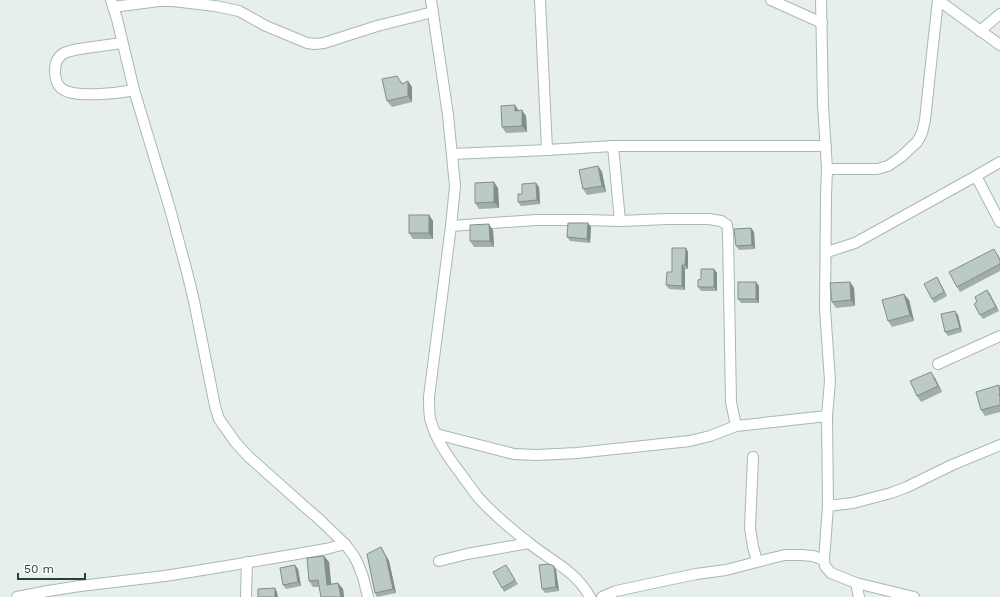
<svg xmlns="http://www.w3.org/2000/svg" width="1000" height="597" font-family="'Work Sans',sans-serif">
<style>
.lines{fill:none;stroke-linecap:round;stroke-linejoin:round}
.minor-casing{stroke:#a8b8b2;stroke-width:12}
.minor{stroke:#fff;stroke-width:10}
.wall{fill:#a1aea9}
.shaded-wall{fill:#838d89}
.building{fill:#bbcac4;stroke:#838d89}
</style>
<rect width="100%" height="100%" fill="#e6efeb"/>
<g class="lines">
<defs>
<g id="minor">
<polyline points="111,0 117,19 134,90 170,209 187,272 194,301 215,406 219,419 236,443 249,457 305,507 319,519 345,544 354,556 358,564 363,577 368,597"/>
<path d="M431,0L448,115L455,186L451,226L429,397C429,404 429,411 430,418C435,439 448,457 461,474C466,481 472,489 477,496C492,513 511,529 529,543C551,561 575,570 590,597"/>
<polyline points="540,0 547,150 613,146 826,146"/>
<polyline points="771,0 822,23"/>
<polyline points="821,0 823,105 827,169 826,196 825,309 830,381 827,416 828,506 824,560 825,566 831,573 856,583 914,597"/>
<polyline points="938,0 1000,45"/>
<polyline points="113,7 159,1 173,1 215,6 239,11 266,26 307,43 315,44 324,43 377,26 433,12"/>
<polyline points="980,31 1000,14"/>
<path d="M122,43C108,45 93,47 79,49C74,50 69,51 64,53C57,57 55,63 55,71C55,77 56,84 61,88C73,99 119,93 134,90"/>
<polyline points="613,146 620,221"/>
<polyline points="452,154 547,150"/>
<polyline points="827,169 877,169 888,166 901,157 917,142 922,133 925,120 933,45 938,0"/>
<polyline points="976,176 1000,222"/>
<polyline points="827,252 855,243 976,176 1000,162"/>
<polyline points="938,364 1000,336"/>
<polyline points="736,426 827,416"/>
<polyline points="436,434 514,454 536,455 577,453 690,441 710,436 736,426 731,402 728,233 727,225 721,221 709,219 668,219 620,221 586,220 536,220 451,226"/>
<polyline points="753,457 750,528 753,547 757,561"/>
<polyline points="828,506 853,503 891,493 907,487 952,465 1000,445"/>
<polyline points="439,561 467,554 529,543"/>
<polyline points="856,583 859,597"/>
<polyline points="17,597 48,591 80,586 165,576 221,567 326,549 345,544"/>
<polyline points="246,597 247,562"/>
<polyline points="602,597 616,591 696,574 726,570 772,558 785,555 801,555 813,556 824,560"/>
</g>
</defs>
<!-- minor casing -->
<use href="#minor" class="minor-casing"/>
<!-- minor -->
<use href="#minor" class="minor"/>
</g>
<!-- wall -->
<g class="wall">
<polygon points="408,81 412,87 412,102 392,107 387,101"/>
<polygon points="519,110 526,116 527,132 506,133 502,127"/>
<polygon points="598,166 602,172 606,192 587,195 583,189"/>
<polygon points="536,183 539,187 540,204 521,206 518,202 522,194"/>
<polygon points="498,188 499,208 479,209 475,203"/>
<polygon points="429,215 433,221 433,239 413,239 409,233"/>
<polygon points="588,223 591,227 590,243 570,241 567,237"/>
<polygon points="751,228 754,232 755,249 739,250 736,246"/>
<polygon points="493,230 494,247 474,247 470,241"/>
<polygon points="686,248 688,252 688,269 685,269 685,290 669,289 666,285 672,272"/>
<polygon points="998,254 1000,259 1000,271 960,292 957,287"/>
<polygon points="714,269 717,273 717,291 701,291 698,287 701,279"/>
<polygon points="939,281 947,296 934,303 932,299"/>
<polygon points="850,282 854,288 855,306 836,308 832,302"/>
<polygon points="759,286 759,303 741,303 738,299"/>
<polygon points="987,290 999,311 983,319 980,315 977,302"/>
<polygon points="909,300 914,321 892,327 888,321"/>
<polygon points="958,315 962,332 948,336 945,332"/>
<polygon points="935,378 942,392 921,402 917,396"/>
<polygon points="1000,386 1000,412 985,416 981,410"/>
<polygon points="381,547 389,561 396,593 377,597 375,593"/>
<polygon points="324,556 329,562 331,585 338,583 343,589 344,597 321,597 319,587 313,587 309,581"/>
<polygon points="506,565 518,584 504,592 502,588"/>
<polygon points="554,566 556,570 559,591 545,593 542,589"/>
<polygon points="298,569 301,586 286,589 283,585"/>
</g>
<!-- shaded-wall -->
<g class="shaded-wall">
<polygon points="408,81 412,87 412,102 408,96"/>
<polygon points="515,105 519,111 515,111"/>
<polygon points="522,110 526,116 527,132 522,126"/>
<polygon points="598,166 602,172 606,192 602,186"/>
<polygon points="494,182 498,188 499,208 494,202"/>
<polygon points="536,183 539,187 540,204 537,200"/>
<polygon points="429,215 433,221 433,239 429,233"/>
<polygon points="588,223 591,227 590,243 587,239"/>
<polygon points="489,224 493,230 494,247 490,241"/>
<polygon points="751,228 754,232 755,249 752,245"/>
<polygon points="686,248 688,252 688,269 685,265"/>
<polygon points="682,265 685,269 685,290 682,286"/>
<polygon points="714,269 717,273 717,291 714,287"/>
<polygon points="937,277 939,281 947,296 944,292"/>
<polygon points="756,282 759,286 759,303 756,299"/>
<polygon points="850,282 854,288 855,306 851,300"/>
<polygon points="987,290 990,294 999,311 996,307"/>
<polygon points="904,294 909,300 914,321 910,315"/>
<polygon points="955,311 958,315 962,332 960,328"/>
<polygon points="931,372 935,378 942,392 938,386"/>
<polygon points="381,547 389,561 396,593 393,589"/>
<polygon points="324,556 329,562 332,591 327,585"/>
<polygon points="295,565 298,569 301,586 298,582"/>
<polygon points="554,566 556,570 559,591 556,587"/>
<polygon points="338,583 343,589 344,597 341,597"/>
<polygon points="275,588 277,592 278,597 275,597"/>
</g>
<!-- building -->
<g class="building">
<polygon points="397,76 402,84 408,81 408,96 387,101 382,79"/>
<polygon points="515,105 515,111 522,110 522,126 502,127 501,106"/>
<polygon points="598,166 602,186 583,189 579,170"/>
<polygon points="494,182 494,202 475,203 475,183"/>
<polygon points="536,183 537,200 518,202 518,194 522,194 522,184"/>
<rect x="409" y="215" width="20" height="18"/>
<polygon points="568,223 588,223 587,239 567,237"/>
<polygon points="489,224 490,241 470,241 470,225"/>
<polygon points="751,228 752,245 736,246 734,229"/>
<polygon points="672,248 686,248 685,265 682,265 682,286 666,285 667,272 672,272"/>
<polygon points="994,249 1000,260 1000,264 957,287 949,272"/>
<polygon points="701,269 714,269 714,287 698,287 698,280 701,279"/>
<polygon points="937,277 944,292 932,299 924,284"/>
<rect x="738" y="282" width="18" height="17"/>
<polygon points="850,282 851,300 832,302 830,283"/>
<polygon points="987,290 996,307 980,315 974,304 977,302 975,297"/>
<polygon points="904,294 910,315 888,321 882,300"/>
<polygon points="955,311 960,328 945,332 941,314"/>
<polygon points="931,372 938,386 917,396 910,381"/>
<polygon points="999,385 1000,394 999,394 1000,397 1000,405 981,410 976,392"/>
<polygon points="381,547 386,557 393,589 375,593 367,554"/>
<polygon points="324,556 327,585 338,583 341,597 321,597 318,580 309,581 307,558"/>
<polygon points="549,564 554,566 556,587 542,589 539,565"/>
<polygon points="295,565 298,582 283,585 280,568"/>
<polygon points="506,565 515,580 502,588 493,572"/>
<polygon points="275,588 275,597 258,597 258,589"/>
</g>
<!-- scale -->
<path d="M18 573v6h67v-6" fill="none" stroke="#24423a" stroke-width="2"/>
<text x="24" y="573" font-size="12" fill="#24423a" stroke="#f7fbf9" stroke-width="3" paint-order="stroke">50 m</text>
</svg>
